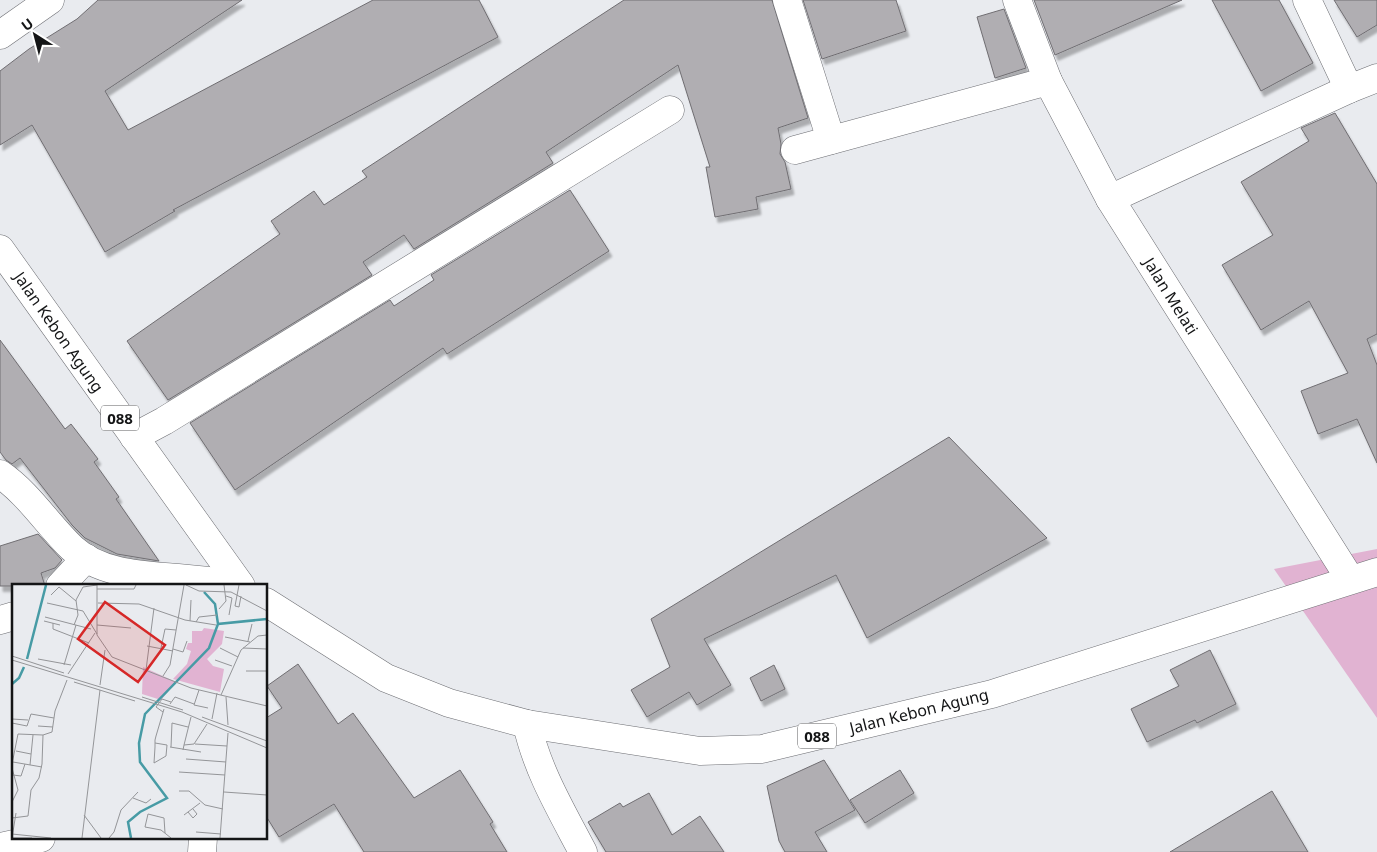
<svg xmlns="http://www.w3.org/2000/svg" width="1377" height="852" font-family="'Noto Sans',sans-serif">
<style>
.green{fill:#e1b3d2}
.building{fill:#b0aeb2;stroke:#706e72;filter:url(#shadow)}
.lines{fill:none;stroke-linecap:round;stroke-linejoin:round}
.street-casing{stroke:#6d6e73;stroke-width:29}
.primary-casing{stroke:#6d6e73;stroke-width:29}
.street{stroke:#fff;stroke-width:28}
.primary{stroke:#fff;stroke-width:28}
.labels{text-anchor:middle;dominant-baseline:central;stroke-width:5;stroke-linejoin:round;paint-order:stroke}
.shield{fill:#fff;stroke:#5a5b5c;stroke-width:1}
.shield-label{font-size:15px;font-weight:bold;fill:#141516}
.street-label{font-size:16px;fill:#141516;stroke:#fff}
.inset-river{fill:none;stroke:#479ba5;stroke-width:2.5}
.inset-road{fill:none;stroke:#949598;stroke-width:1}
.view{fill:#d62828;fill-opacity:0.15;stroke:#d62828;stroke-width:2.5}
.inset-edge{fill:none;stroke:#141516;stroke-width:2.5}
</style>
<defs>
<filter id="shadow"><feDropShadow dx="3" dy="5.5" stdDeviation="1" flood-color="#0004"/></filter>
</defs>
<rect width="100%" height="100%" fill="#e9ebef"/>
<!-- green -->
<polygon class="green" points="1377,549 1377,718 1274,569"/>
<!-- building -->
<g class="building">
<polygon points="98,0 242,0 105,91 128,130 373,0 479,0 498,37 173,210 175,211 105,252 32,125 0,145 0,71 29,49 77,19"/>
<polygon points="624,0 772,0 808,118 778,128 781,144 780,154 785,162 791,189 756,197 758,209 715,217 706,167 710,167 678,65 546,152 553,163 414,249 404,235 363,262 372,275 168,400 127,341 280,234 271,221 314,191 324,205 367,177 362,171"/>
<polygon points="803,0 896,0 906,31 822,59"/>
<polygon points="1034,0 1182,0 1055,55"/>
<polygon points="1212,0 1279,0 1313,63 1261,91"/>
<polygon points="1334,0 1377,0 1377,25 1357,37"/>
<polygon points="1004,9 1026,68 995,78 977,17"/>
<polygon points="1335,113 1377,184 1377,334 1367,339 1377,365 1377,463 1357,419 1318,434 1301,391 1348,373 1309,301 1261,330 1222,265 1273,235 1241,182 1309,141 1301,128"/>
<polygon points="570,190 609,251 447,354 443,348 235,490 190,423 390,300 394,306 434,280 431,275"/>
<polygon points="0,340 65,429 71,424 98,459 94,462 119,497 116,499 159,561 117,554 85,538 72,525 20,458 12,464 6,460 0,452"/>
<polygon points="949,437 1047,538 867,638 836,575 704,639 731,685 697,705 689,692 647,717 631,690 670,667 651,619"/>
<polygon points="38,534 62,560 55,568 41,573 45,586 0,586 0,546"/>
<polygon points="1210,650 1236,704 1197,723 1195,720 1147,742 1131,709 1179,686 1170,670"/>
<polygon points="298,664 338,724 353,713 414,798 460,770 493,822 490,824 507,852 364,852 334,804 279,837 266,816 266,718 282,708 267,686"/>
<polygon points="774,665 785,689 761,701 750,678"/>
<polygon points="824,760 855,810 815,832 827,852 785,852 779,841 767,786"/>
<polygon points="900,770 914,793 865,823 850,800"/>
<polygon points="1272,791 1308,852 1170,852"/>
<polygon points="649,793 672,835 700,816 724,852 606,852 588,822 620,803 623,807"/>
</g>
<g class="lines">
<defs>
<g id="street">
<polyline points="787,0 831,140"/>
<polyline points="1017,0 1048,81 1110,199 1350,579"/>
<polyline points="1307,0 1349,89"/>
<polyline points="0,35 50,0"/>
<polyline points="795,150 1048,81"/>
<polyline points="1110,199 1349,89 1377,78"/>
<polyline points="134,437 164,421 670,110"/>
<path d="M0,474C29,494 47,524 72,548C100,574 142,575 178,578C198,580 218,582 239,584"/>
<polyline points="60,586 86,558"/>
<polyline points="0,620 14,616"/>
<path d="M527,724C537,770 561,810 583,852"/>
<polyline points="0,847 41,838"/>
<polyline points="202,852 203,838"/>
</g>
<g id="primary">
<polyline points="0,249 241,586"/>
<polyline points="266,602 386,678 449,703 527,724 700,751 762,749 992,694 1377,572"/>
</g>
</defs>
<!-- street casing -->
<use href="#street" class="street-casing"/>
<!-- primary casing -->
<use href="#primary" class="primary-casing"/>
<!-- street -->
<use href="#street" class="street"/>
<!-- primary -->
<use href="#primary" class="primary"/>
</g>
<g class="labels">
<!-- shield labels -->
<g class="shield">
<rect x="101" y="405.5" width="38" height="25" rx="4"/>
<rect x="798" y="723.5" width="38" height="25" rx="4"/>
</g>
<g class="shield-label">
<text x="120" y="418">088</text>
<text x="817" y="736">088</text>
</g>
<!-- street labels -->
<g class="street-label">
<text transform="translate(1171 296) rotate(58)">Jalan Melati</text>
<text transform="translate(59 332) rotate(55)">Jalan Kebon Agung</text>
<text transform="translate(919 711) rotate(-14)">Jalan Kebon Agung</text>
</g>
</g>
<!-- overview -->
<g transform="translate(12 584)">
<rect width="255" height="255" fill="#e9ebef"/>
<path d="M192,44L212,47L210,60L195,75L201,82L212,85L208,108L161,95L175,80L179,67L174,65L176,59H180V47H190ZM131,83L164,98L149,116L130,110Z" fill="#e1b3d2"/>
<path class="inset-river" d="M192,8L203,20L206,40M15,75L34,1M0,100L7,94L12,83M119,254L116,238L128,228L155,214L128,178L127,159L133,130L197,64L206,40L255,35"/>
<path class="inset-road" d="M85,1V51L100,73L179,104L255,122M174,1L187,7L219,8L255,27M227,1L223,22L227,23L229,12M85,5H122L124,1M39,11L47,3L64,17M214,12L220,14L217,31M35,19L71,27L85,50M86,19L127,20L173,36L204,41M207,25L214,17L212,1M33,33L79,45M32,37L48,41M178,37L179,16M184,38L187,33L205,31M41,39V45L77,59M62,41L66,31L64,16L71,3L85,1M85,41L119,44M213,53L238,58M236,57L240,40M135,62L161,67M149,64L153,45L164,46M208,64L226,73M231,64L255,65M161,65L171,68L175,57M0,72L52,89M26,75L59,81M0,76L170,128L255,164M203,76L220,82M52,81L64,41M134,86L142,24M234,87H255M56,90L83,49M151,92L158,81L172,1M62,98L123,117M88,101L93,66M187,106L182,121L196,124M209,111L229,66L246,52L255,51M130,113L171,126M214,113L216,141M158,120L163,113L182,120M151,128L144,123L150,115L159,118M190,133L255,157M0,135L16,136M200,135L205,109M0,139L15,142L19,130L42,134M26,142L41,143M143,159L155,161L154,172L142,179L143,163V156L144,152L152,125M183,160L215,162M172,161L179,133M158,163L189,168M159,163L160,139L176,143M171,166L172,161L182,160L195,140M4,167L19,170M174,175L214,178M1,178L30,183M0,180L6,150L31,151M18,181L21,151M0,184L6,206L0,218M167,188L213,191M1,191L9,192L13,180M167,207H177L193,221L211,225M212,208L255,211M121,214L134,219L139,215M176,228L181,234L185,230L181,225M72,231L89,254M172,231L188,219M0,234L16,232L19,206L27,194L30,180L31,151L40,148L43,127L55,96M184,248L209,250M153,249L152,234L136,230L133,243L149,246L159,254M0,250L39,254M0,254L4,229M0,254H20M70,254L88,106M97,254L102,248L109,226L126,208M208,254L216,149"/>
<path class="view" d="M93,18L153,61L126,98L66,55Z"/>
<rect width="255" height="255" class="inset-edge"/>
</g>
<!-- north arrow -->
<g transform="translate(35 35) rotate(324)" stroke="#ffffff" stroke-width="4" paint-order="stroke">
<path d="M0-4L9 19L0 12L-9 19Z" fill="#141516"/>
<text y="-8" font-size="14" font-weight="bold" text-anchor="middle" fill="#141516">U</text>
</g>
</svg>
